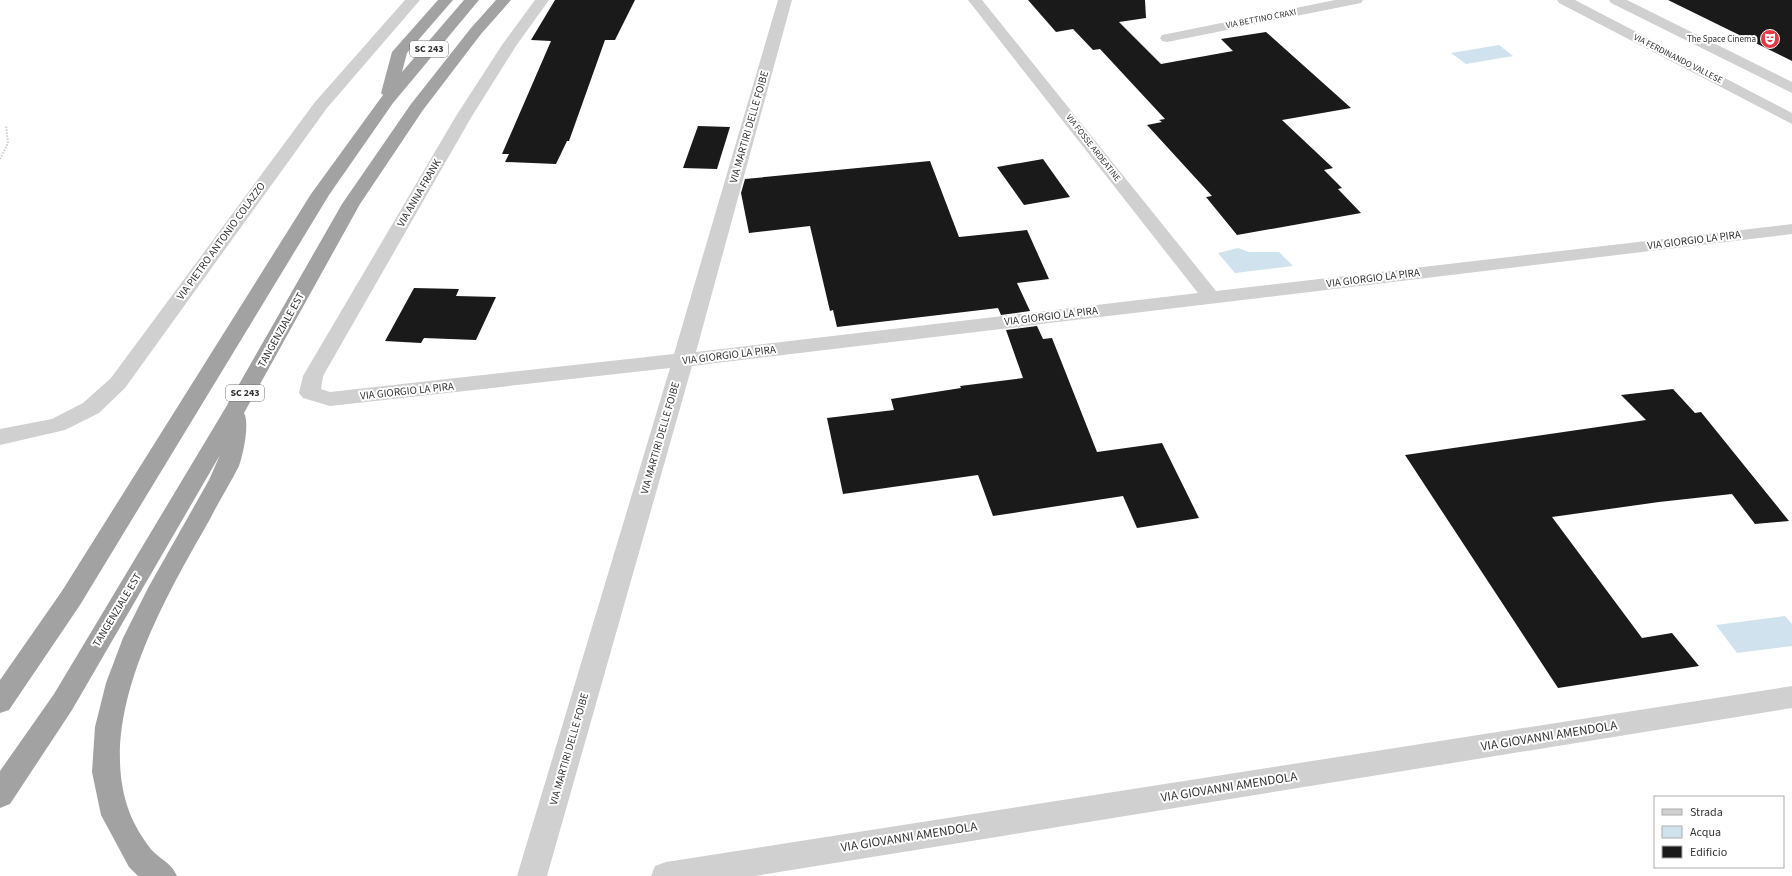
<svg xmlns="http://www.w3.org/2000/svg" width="1792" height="876" font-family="'Source Sans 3',sans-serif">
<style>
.water{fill:#cfe2ee}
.building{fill:#1a1a1a}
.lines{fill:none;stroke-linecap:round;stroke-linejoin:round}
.path{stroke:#cdcdcd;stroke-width:2;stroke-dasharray:1.5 1.5;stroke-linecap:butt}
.service{fill:#d0d0d0;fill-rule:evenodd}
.minor{fill:#d0d0d0;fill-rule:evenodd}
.tertiary{fill:#d0d0d0;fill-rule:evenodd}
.trunk{fill:#a2a2a2;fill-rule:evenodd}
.labels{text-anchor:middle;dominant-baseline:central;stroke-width:4;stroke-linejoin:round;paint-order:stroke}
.far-street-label{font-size:9px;fill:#333;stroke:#fff}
.far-poi-label{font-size:9px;fill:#333;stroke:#fff;text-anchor:end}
.shield{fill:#fff;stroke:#707070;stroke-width:1}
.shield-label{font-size:10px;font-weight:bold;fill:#333}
.street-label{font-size:11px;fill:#333;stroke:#fff}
.near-street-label{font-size:13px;fill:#333;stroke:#fff}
</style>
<rect width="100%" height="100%" fill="#fff"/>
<!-- water -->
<g class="water">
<polygon points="1499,45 1513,56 1466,64 1451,53"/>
<polygon points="1238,248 1249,252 1279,252 1293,266 1235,273 1218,253"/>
<polygon points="1785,616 1792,624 1792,646 1737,653 1716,625"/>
</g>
<!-- building -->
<g class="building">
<polygon points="555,0 635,0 615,40 605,40 569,141 567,141 556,164 505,162 509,154 502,154 551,41 531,40"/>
<polygon points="1028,0 1145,0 1146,18 1119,22 1161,64 1233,51 1221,39 1266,32 1351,108 1282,120 1333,168 1324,170 1342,188 1338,189 1361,213 1237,235 1206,197 1212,196 1147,125 1162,122 1159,120 1165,119 1100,49 1093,50 1073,29 1056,32"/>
<polygon points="1668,0 1792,0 1792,61"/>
<polygon points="698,126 730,127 717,169 683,168"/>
<polygon points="1043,159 1070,197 1024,205 997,167"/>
<polygon points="930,161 959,237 1027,230 1049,279 1017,283 1030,311 1001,315 998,308 837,327 833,310 830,311 810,226 749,233 741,193 745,179"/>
<polygon points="414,288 459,289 456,296 496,297 476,340 424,338 421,343 385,341"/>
<polygon points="1037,326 1043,339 1052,338 1097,452 1162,443 1199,518 1137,528 1123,496 993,516 978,475 843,494 827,418 894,410 891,399 961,388 960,386 1023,378 1006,330"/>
<polygon points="1673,389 1695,413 1701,412 1789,521 1755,524 1732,494 1659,502 1552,517 1642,638 1672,633 1699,666 1558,688 1405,455 1646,420 1621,395"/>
</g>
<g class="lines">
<!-- path -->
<polyline class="path" points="0,159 8,143 6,125"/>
<!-- service -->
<polygon class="service" points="1609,0 1627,0 1792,82 1792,93 1611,3"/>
<!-- minor -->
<g class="minor">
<polygon points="405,0 420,0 327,108 125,388 99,413 65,430 0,445 0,429 52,419 83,403 111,378 315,102"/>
<polygon points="535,0 549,0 516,46 472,116 323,376 321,389 330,392 674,354 778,0 792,0 696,352 1198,293 968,0 982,0 1216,291 1792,224 1792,234 692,366 547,876 517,876 670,368 330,406 303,398 299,393 303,376 456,116 502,45"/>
<polygon points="1335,0 1363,0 1361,3 1356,4 1167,42 1162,41 1160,38 1162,35 1167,34"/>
</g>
<!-- tertiary -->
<g class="tertiary">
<polygon points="1557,0 1575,0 1792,113 1792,124 1559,3"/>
<polygon points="1792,686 1792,708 755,876 651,876 655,866 666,862"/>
</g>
<!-- trunk -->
<g class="trunk">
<polygon points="438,0 453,0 407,53 402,72 464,0 479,0 393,103 329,195 80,605 9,710 0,713 0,680 62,591 311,194 383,95 381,93 392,52"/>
<path d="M496,0H511L481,34L423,110L360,204L244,413C250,423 243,455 239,466C230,484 219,501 210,519C164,600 95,717 129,811C133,823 143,839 150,848C160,860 170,861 177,876H138L129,867L101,815L92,772L95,727L106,683L123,638L148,588L209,480L220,455L72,710L10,804L0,808V771L54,694L226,407L342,204L411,104L471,28Z"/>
</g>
</g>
<!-- icons -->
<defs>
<symbol id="theatre-disc" viewBox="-11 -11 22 22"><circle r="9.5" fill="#e63946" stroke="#fff"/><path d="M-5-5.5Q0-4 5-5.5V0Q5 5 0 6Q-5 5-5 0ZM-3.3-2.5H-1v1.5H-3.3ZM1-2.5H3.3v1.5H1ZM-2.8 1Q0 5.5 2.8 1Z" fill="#fff"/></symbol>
</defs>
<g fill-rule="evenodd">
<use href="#theatre-disc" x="1759" y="28" width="22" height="22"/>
</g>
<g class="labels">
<!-- far-street labels -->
<g class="far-street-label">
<text transform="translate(1261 19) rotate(-11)">VIA BETTINO CRAXI</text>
<text transform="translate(1678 59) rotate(27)">VIA FERDINANDO VALLESE</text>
<text transform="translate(1093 148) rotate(52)">VIA FOSSE ARDEATINE</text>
</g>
<!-- far-poi labels -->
<g class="far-poi-label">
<text x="1756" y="39">The Space Cinema</text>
</g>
<!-- shield labels -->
<g class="shield">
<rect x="410" y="41" width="38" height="16" rx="3"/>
<rect x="226" y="385" width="38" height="16" rx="3"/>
</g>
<g class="shield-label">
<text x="429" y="49">SC 243</text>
<text x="245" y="393">SC 243</text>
</g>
<!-- street labels -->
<g class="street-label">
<text transform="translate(749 127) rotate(-74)">VIA MARTIRI DELLE FOIBE</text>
<text transform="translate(419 193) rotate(-60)">VIA ANNA FRANK</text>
<text transform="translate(1694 240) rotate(-7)">VIA GIORGIO LA PIRA</text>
<text transform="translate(221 241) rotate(-54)">VIA PIETRO ANTONIO COLAZZO</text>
<text transform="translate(1373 278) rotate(-7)">VIA GIORGIO LA PIRA</text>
<text transform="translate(1051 316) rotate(-7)">VIA GIORGIO LA PIRA</text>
<text transform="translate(281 330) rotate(-61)">TANGENZIALE EST</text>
<text transform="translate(729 355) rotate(-7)">VIA GIORGIO LA PIRA</text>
<text transform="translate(407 391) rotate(-6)">VIA GIORGIO LA PIRA</text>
<text transform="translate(660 438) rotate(-74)">VIA MARTIRI DELLE FOIBE</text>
<text transform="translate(117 610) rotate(-59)">TANGENZIALE EST</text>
<text transform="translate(569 749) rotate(-74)">VIA MARTIRI DELLE FOIBE</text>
</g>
<!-- near-street labels -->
<g class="near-street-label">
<text transform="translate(1549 736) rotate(-9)">VIA GIOVANNI AMENDOLA</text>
<text transform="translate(1229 787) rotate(-9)">VIA GIOVANNI AMENDOLA</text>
<text transform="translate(909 837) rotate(-9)">VIA GIOVANNI AMENDOLA</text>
</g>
</g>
<!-- legend -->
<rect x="1654" y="796" width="130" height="72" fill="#ffffff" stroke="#adadad"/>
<rect x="1662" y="809" width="20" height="6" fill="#d0d0d0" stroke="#adadad"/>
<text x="1690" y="816" font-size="12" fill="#333333">Strada</text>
<rect x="1662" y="826" width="20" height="12" fill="#cfe2ee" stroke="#adadad"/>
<text x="1690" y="836" font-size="12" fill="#333333">Acqua</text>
<rect x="1662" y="846" width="20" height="12" fill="#1a1a1a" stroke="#adadad"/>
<text x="1690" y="856" font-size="12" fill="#333333">Edificio</text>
</svg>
